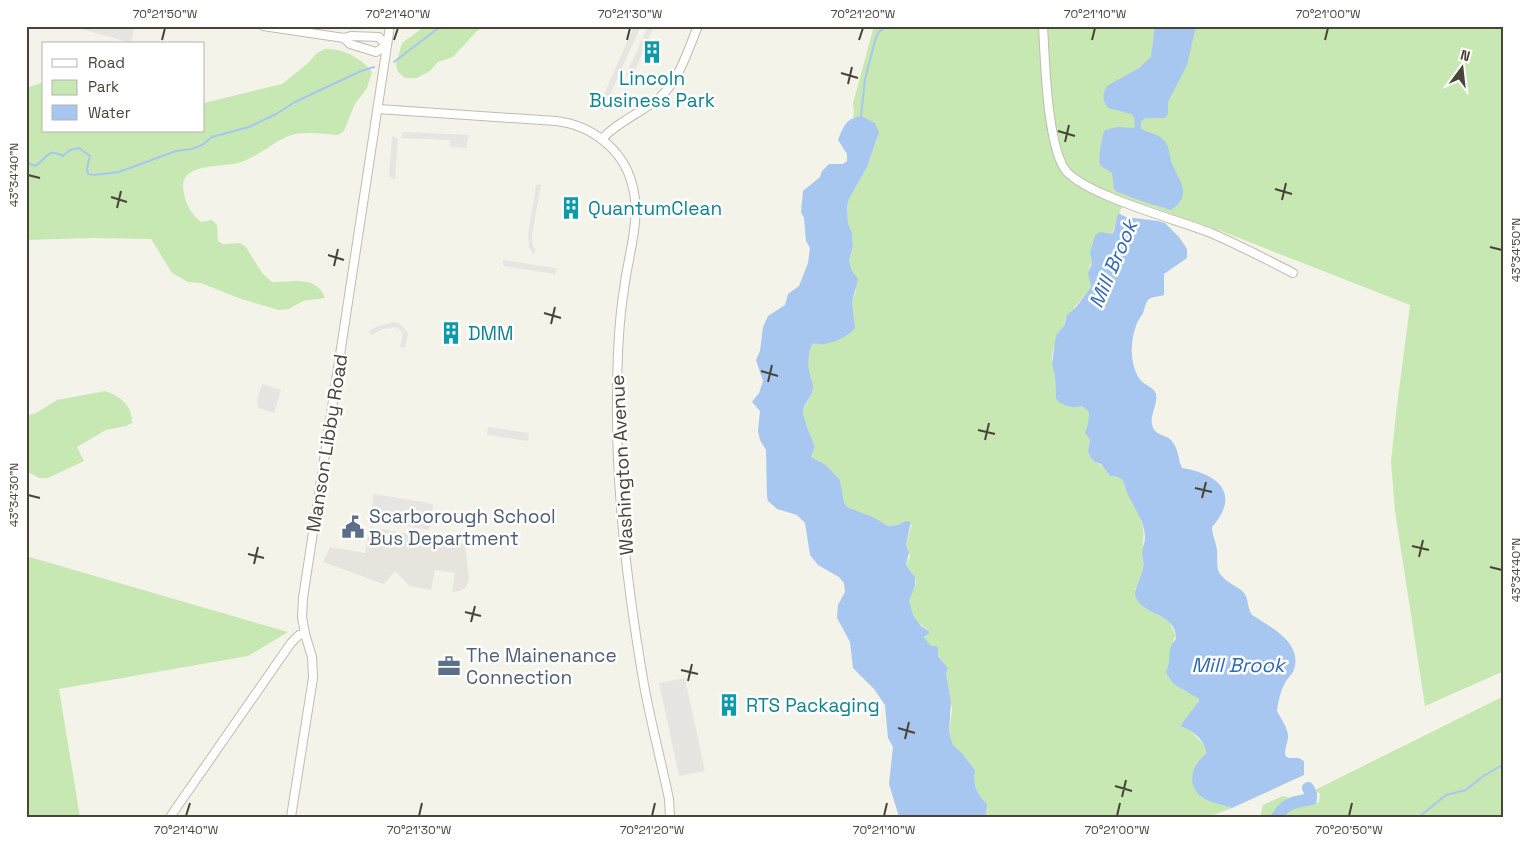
<svg xmlns="http://www.w3.org/2000/svg" width="1530" height="843" font-family="'Space Grotesk',sans-serif">
<style>
.industrial{fill:#e7e4de}
.green{fill:#c8e8b3}
.parking{fill:#e6e5e1}
.water{fill:#a7c7f0}
.lines{fill:none;stroke-linecap:round;stroke-linejoin:round}
.stream{stroke:#a7c7f0;stroke-width:2}
.river{stroke:#a7c7f0;stroke-width:12}
.minor-casing{stroke:#c0bcac;stroke-width:10}
.minor{stroke:#fff;stroke-width:8}
.ticks{fill:none;stroke:#484438;stroke-width:2}
.labels{text-anchor:middle;dominant-baseline:central;stroke-width:5;stroke-linejoin:round;paint-order:stroke}
.culture-label{font-size:19px;fill:#0d838f;stroke:#fff;text-anchor:start}
.street-label{font-size:19px;fill:#484438;stroke:#fff}
.service-label{font-size:19px;fill:#4e5e75;stroke:#fff;text-anchor:start}
.water-label{font-size:20px;font-style:italic;fill:#3068b4;stroke:#fff}
.neatline{fill:none;stroke:#484438;stroke-width:2}
.ticks-label{font-size:12px;text-anchor:middle;fill:#484438}
</style>
<rect width="100%" height="100%" fill="#f4f3e9"/>
<!-- industrial -->
<polygon class="industrial" points="370,527 465,544 469,579 466,587 460,591 452,592 455,573 435,570 431,590 410,586 395,571 384,584 323,562 330,547 365,553"/>
<!-- green -->
<g class="green">
<polygon points="425,26 484,26 476,32 453,57 438,62 430,71 417,78 405,78 398,72 396,65 402,43"/>
<path d="M874,26H1504V671L1425,706L1395,511L1391,462L1396,413L1410,305L1221,231L1125,198L1112,234L1102,232L1092,257V263L1089,267L1091,287L1065,319L1064,326L1057,335L1052,356V365L1055,376L1056,399L1072,407L1082,406L1089,412L1088,423L1085,433L1090,440C1088,453 1087,457 1099,464C1103,466 1107,472 1110,476C1126,477 1123,484 1129,496C1133,504 1139,512 1141,521C1145,533 1143,536 1143,547C1143,562 1145,576 1135,589L1144,607L1169,621L1176,636L1173,641L1170,663L1167,669L1169,679L1184,691L1192,694L1199,698V701L1182,723V728L1185,727C1191,730 1193,733 1197,738C1200,741 1204,743 1206,747C1210,755 1196,769 1192,776C1193,799 1214,801 1232,808L1209,817H986L987,804C976,793 973,785 975,770L961,752L953,745L949,732L952,710L946,674L948,668L925,639L927,629C917,624 905,608 910,596C912,592 916,587 916,582C915,574 910,571 906,565L910,556L906,545L912,524L903,523L898,525L888,526L873,517L847,507L844,502L840,480L826,465L811,457L815,446C812,441 803,418 803,412C803,405 813,397 813,387C813,383 811,379 810,375C807,365 807,354 812,344L828,343L848,335L852,303L856,291L849,261L853,246L852,233L848,223L847,206L849,199L867,167L878,137L862,117L853,118L854,112L853,103Z"/>
<path d="M325,49C342,48 362,58 372,72L367,88L355,104L344,131L339,135C322,134 302,130 286,137C269,145 256,158 238,163C220,168 176,162 184,193C186,206 192,214 201,222L212,220L217,225L218,241L223,244L240,243L246,247L262,273L272,282C292,282 317,275 325,298L303,301L289,309L279,310L241,299L201,283L188,282L172,273L151,239L93,238L26,240V88L44,82V131H204V103L282,84L307,64L317,53Z"/>
<path d="M105,391C120,396 133,406 132,423L126,426L106,430L77,447L84,461L48,478H39L26,471V416L36,413L57,400Z"/>
<polygon points="26,556 288,632 248,656 59,689 80,817 26,817"/>
<polygon points="1504,696 1504,817 1260,817 1263,805 1283,796 1290,798 1302,797 1307,801 1314,801 1318,803 1319,801 1320,794 1315,790"/>
</g>
<!-- parking -->
<g class="parking">
<polygon points="71,26 135,26 131,43"/>
<polygon points="634,26 641,26 603,110 598,108"/>
<polygon points="648,26 654,26 632,77 626,75"/>
<polygon points="403,132 470,135 467,141 467,148 450,147 450,140 401,138"/>
<polygon points="392,136 398,139 395,180 389,176"/>
<polygon points="541,184 532,235 533,246 536,251 533,255 529,247 528,235 536,185"/>
<polygon points="503,260 556,268 555,274 503,266"/>
<polygon points="393,322 400,324 408,333 405,348 400,347 403,334 397,327 383,329 371,335 369,331 376,327"/>
<polygon points="262,384 281,390 274,413 258,408 257,401"/>
<polygon points="488,427 529,433 528,441 487,435"/>
<polygon points="374,494 433,504 429,530 375,521 371,512"/>
<polygon points="685,678 705,771 679,776 659,683"/>
</g>
<!-- water -->
<g class="water">
<path d="M1155,26H1196L1187,65L1168,102V114L1165,118H1145L1141,122V129C1148,132 1157,134 1163,139C1169,145 1169,153 1171,161C1177,179 1195,194 1171,210L1144,202L1117,192L1114,189L1112,173C1109,170 1104,169 1101,166C1097,162 1102,135 1105,130L1117,127L1133,128L1135,127L1134,117L1131,114L1108,108C1102,100 1102,94 1107,86L1139,68L1151,57Z"/>
<path d="M861,116L875,123L879,133L867,167L849,199L847,206L848,223L852,233L853,246L849,261L852,271L858,279L852,303L855,328C848,337 835,342 825,344C820,345 817,343 812,344C808,354 807,364 810,374C810,378 813,381 813,385C814,396 805,401 803,410C802,415 812,441 815,446L811,457L826,465L840,480L844,502L847,507L873,517L888,526L898,525L906,521L911,522L906,545L909,552L906,565L915,577V586L909,601L913,615L921,626L930,632L924,637L931,646H936L938,648V656L948,668L946,674L951,701L949,732L953,745L961,752L975,770C973,785 976,793 987,804L986,817H899L889,784L893,747L888,738L885,705L874,689L853,668L850,642L837,618L838,605L845,592L844,583L839,577L818,565L810,555L805,523L797,515L777,509L768,501L767,496L766,450L760,440L758,431L760,411L752,402L759,393L763,381L756,360L760,351L763,327L768,316L785,305L788,294L799,286L808,263L810,248L806,241L804,218L801,212L803,191L820,177L822,171L829,164H843L847,161V154L838,140C844,126 845,119 861,116Z"/>
<path d="M1118,213L1126,217L1158,221L1165,223L1179,237L1187,249V258L1164,274V295C1159,297 1153,296 1149,299C1145,303 1145,308 1143,313C1141,317 1137,321 1136,326C1130,342 1130,364 1139,378C1143,385 1154,387 1156,394C1158,404 1150,414 1152,424C1154,436 1165,434 1171,440C1179,449 1178,460 1182,468C1219,474 1241,494 1212,527C1212,535 1216,542 1217,550C1218,559 1215,569 1222,576C1228,584 1238,586 1244,593C1249,599 1247,608 1252,615C1271,627 1305,644 1293,672C1291,675 1288,678 1286,681C1281,690 1278,701 1277,711C1281,719 1289,729 1288,738C1287,744 1285,748 1285,755L1288,758H1299L1304,761V775L1232,808C1224,805 1208,802 1202,797C1185,785 1192,764 1206,754C1208,743 1191,728 1181,727L1182,723L1199,701V699C1187,690 1171,688 1166,671C1173,660 1165,649 1176,639C1177,611 1137,616 1135,593C1135,589 1142,575 1143,568C1144,562 1143,559 1142,553C1142,548 1145,543 1145,538C1145,522 1135,509 1128,495C1123,483 1126,477 1110,476L1101,464L1095,462L1091,458L1088,452L1090,440L1085,433L1088,423L1089,412L1082,406C1072,409 1063,406 1056,399L1055,376L1052,365L1055,341L1057,334L1064,326L1067,315L1076,307L1091,287L1088,273L1092,263L1090,252L1095,236L1098,233L1102,232L1112,234L1114,231Z"/>
</g>
<g class="lines">
<!-- stream -->
<g class="stream">
<polyline points="394,62 441,26"/>
<polyline points="861,116 865,79 876,37 879,32 887,26"/>
<path d="M26,160L30,164L35,166C41,163 47,154 51,153C55,152 60,155 63,156L70,150L79,148L90,156L87,168L88,174L94,175L119,172L176,151L192,149L202,145L212,137L249,127L276,114L295,102L361,71L374,67"/>
<polyline points="1419,817 1446,795 1466,790 1482,777 1504,764"/>
</g>
<!-- river -->
<path class="river" d="M1277,817C1286,802 1296,802 1311,799V794L1308,788"/>
<defs>
<g id="minor">
<polyline points="263,26 344,38 351,36 379,37 386,46 376,52 350,44 344,38"/>
<path d="M1043,26C1045,61 1047,140 1064,168C1080,194 1179,220 1211,233C1239,245 1266,259 1293,273"/>
<path d="M378,109L556,121C591,125 623,149 632,184C642,218 628,255 624,289C618,326 617,365 617,402C616,497 628,592 644,685C651,723 661,761 669,799L670,817"/>
<path d="M602,139C617,122 641,113 659,98C679,81 688,50 698,26"/>
<polyline points="170,817 291,643 299,635 305,634 302,617 303,598 390,26"/>
<polyline points="291,817 313,678 312,657 305,634"/>
</g>
</defs>
<!-- minor casing -->
<use href="#minor" class="minor-casing"/>
<!-- minor -->
<use href="#minor" class="minor"/>
</g>
<!-- ticks -->
<path class="ticks" d="M162,40L165,28M394,40L398,28M627,40L630,28M859,40L863,28M1092,40L1095,28M1325,40L1328,28M841,73L858,78M848,84L852,67M1058,131L1075,136M1065,142L1069,125M28,175L40,178M1275,189L1292,194M111,197L127,202M1282,200L1286,183M117,208L121,191M1490,247L1502,250M328,255L344,260M334,266L338,249M544,313L561,318M551,324L555,307M761,371L778,376M768,382L772,365M978,430L995,434M985,440L989,423M1195,488L1212,492M28,495L40,498M1202,498L1206,482M1412,546L1429,550M248,554L264,558M1419,557L1423,540M254,564L258,547M1490,567L1502,570M465,612L481,616M471,622L475,606M681,670L698,674M688,681L692,664M898,728L915,733M905,739L909,722M1115,786L1132,791M1122,797L1126,780M186,816L190,803M419,816L422,803M652,816L655,803M884,816L887,803M1117,816L1120,803M1349,816L1352,803"/>
<!-- icons -->
<defs>
<symbol id="building-bare" viewBox="-9 -9 18 18"><path d="M-4-6H4V6H1V3H-1V6H-4ZM-2.5-4.3h1.7v1.8h-1.7ZM.8-4.3h1.7v1.8H.8ZM-2.5-1h1.7V.8h-1.7ZM.8-1h1.7V.8H.8Z" fill="#0f9aa8" stroke="#fff" stroke-width="2.5" paint-order="stroke"/></symbol>
<symbol id="civic-bare" viewBox="-9 -9 18 18"><path d="M-.6-6.5H3V-4.5H.6V-3L4-1V1h2V6H-6V1h2V-1L-.6-3ZM-1.2 2.5V6h2.4V2.5Z" fill="#5c6f8a" stroke="#fff" stroke-width="2.5" paint-order="stroke"/></symbol>
<symbol id="office-bare" viewBox="-9 -9 18 18"><path d="M-6-3h4V-5.5h4V-3h4V5H-6ZM-1-4.5V-3h2v-1.5ZM-6 0V1H6V0Z" fill="#5c6f8a" stroke="#fff" stroke-width="2.5" paint-order="stroke"/></symbol>
</defs>
<g fill-rule="evenodd">
<use href="#building-bare" x="636" y="36" width="32" height="32"/>
<use href="#building-bare" x="555" y="192" width="32" height="32"/>
<use href="#building-bare" x="435" y="317" width="32" height="32"/>
<use href="#civic-bare" x="337" y="511" width="32" height="32"/>
<use href="#office-bare" x="433" y="650" width="32" height="32"/>
<use href="#building-bare" x="713" y="689" width="32" height="32"/>
</g>
<g class="labels">
<!-- culture labels -->
<g class="culture-label">
<text x="652" y="78" text-anchor="middle">Lincoln<tspan x="652" dy="22">Business Park</tspan></text>
<text x="588" y="208">QuantumClean</text>
<text x="468" y="333">DMM</text>
<text x="746" y="705">RTS Packaging</text>
</g>
<!-- street labels -->
<g class="street-label">
<text transform="translate(327 443) rotate(-81)">Manson Libby Road</text>
<text transform="translate(622 465) rotate(-93)">Washington Avenue</text>
</g>
<!-- service labels -->
<g class="service-label">
<text x="369" y="516">Scarborough School<tspan x="369" dy="22">Bus Department</tspan></text>
<text x="466" y="655">The Mainenance<tspan x="466" dy="22">Connection</tspan></text>
</g>
<!-- water labels -->
<g class="water-label">
<text transform="translate(1113 264) rotate(-67)">Mill Brook</text>
<text x="1238" y="665">Mill Brook</text>
</g>
</g>
<!-- border -->
<rect width="1530" height="843" fill="none" stroke="#ffffff" stroke-width="55"/>
<!-- legend -->
<rect x="42" y="42" width="162" height="90" fill="#ffffff" stroke="#b6b4af"/>
<rect x="52" y="59" width="25" height="8" fill="#ffffff" stroke="#b6b4af"/>
<text x="88" y="68" font-size="15" fill="#484438">Road</text>
<rect x="52" y="80" width="25" height="15" fill="#c8e8b3" stroke="#b6b4af"/>
<text x="88" y="92" font-size="15" fill="#484438">Park</text>
<rect x="52" y="105" width="25" height="15" fill="#a7c7f0" stroke="#b6b4af"/>
<text x="88" y="118" font-size="15" fill="#484438">Water</text>
<!-- north arrow -->
<g transform="translate(1462 68) rotate(15)" stroke="#ffffff" stroke-width="4" paint-order="stroke">
<path d="M0-4L9 19L0 12L-9 19Z" fill="#484438"/>
<text y="-8" font-size="14" font-weight="bold" text-anchor="middle" fill="#484438">N</text>
</g>
<rect x="28" y="28" width="1474" height="788" class="neatline"/>
<g class="ticks-label">
<text x="165" y="18">70°21'50"W</text>
<text x="398" y="18">70°21'40"W</text>
<text x="630" y="18">70°21'30"W</text>
<text x="863" y="18">70°21'20"W</text>
<text x="1095" y="18">70°21'10"W</text>
<text x="1328" y="18">70°21'00"W</text>
<text transform="translate(14 175) rotate(-90)" y="4">43°34'40"N</text>
<text transform="translate(1516 250) rotate(-90)" y="4">43°34'50"N</text>
<text transform="translate(14 495) rotate(-90)" y="4">43°34'30"N</text>
<text transform="translate(1516 570) rotate(-90)" y="4">43°34'40"N</text>
<text x="186" y="834">70°21'40"W</text>
<text x="419" y="834">70°21'30"W</text>
<text x="652" y="834">70°21'20"W</text>
<text x="884" y="834">70°21'10"W</text>
<text x="1117" y="834">70°21'00"W</text>
<text x="1349" y="834">70°20'50"W</text>
</g>
</svg>
